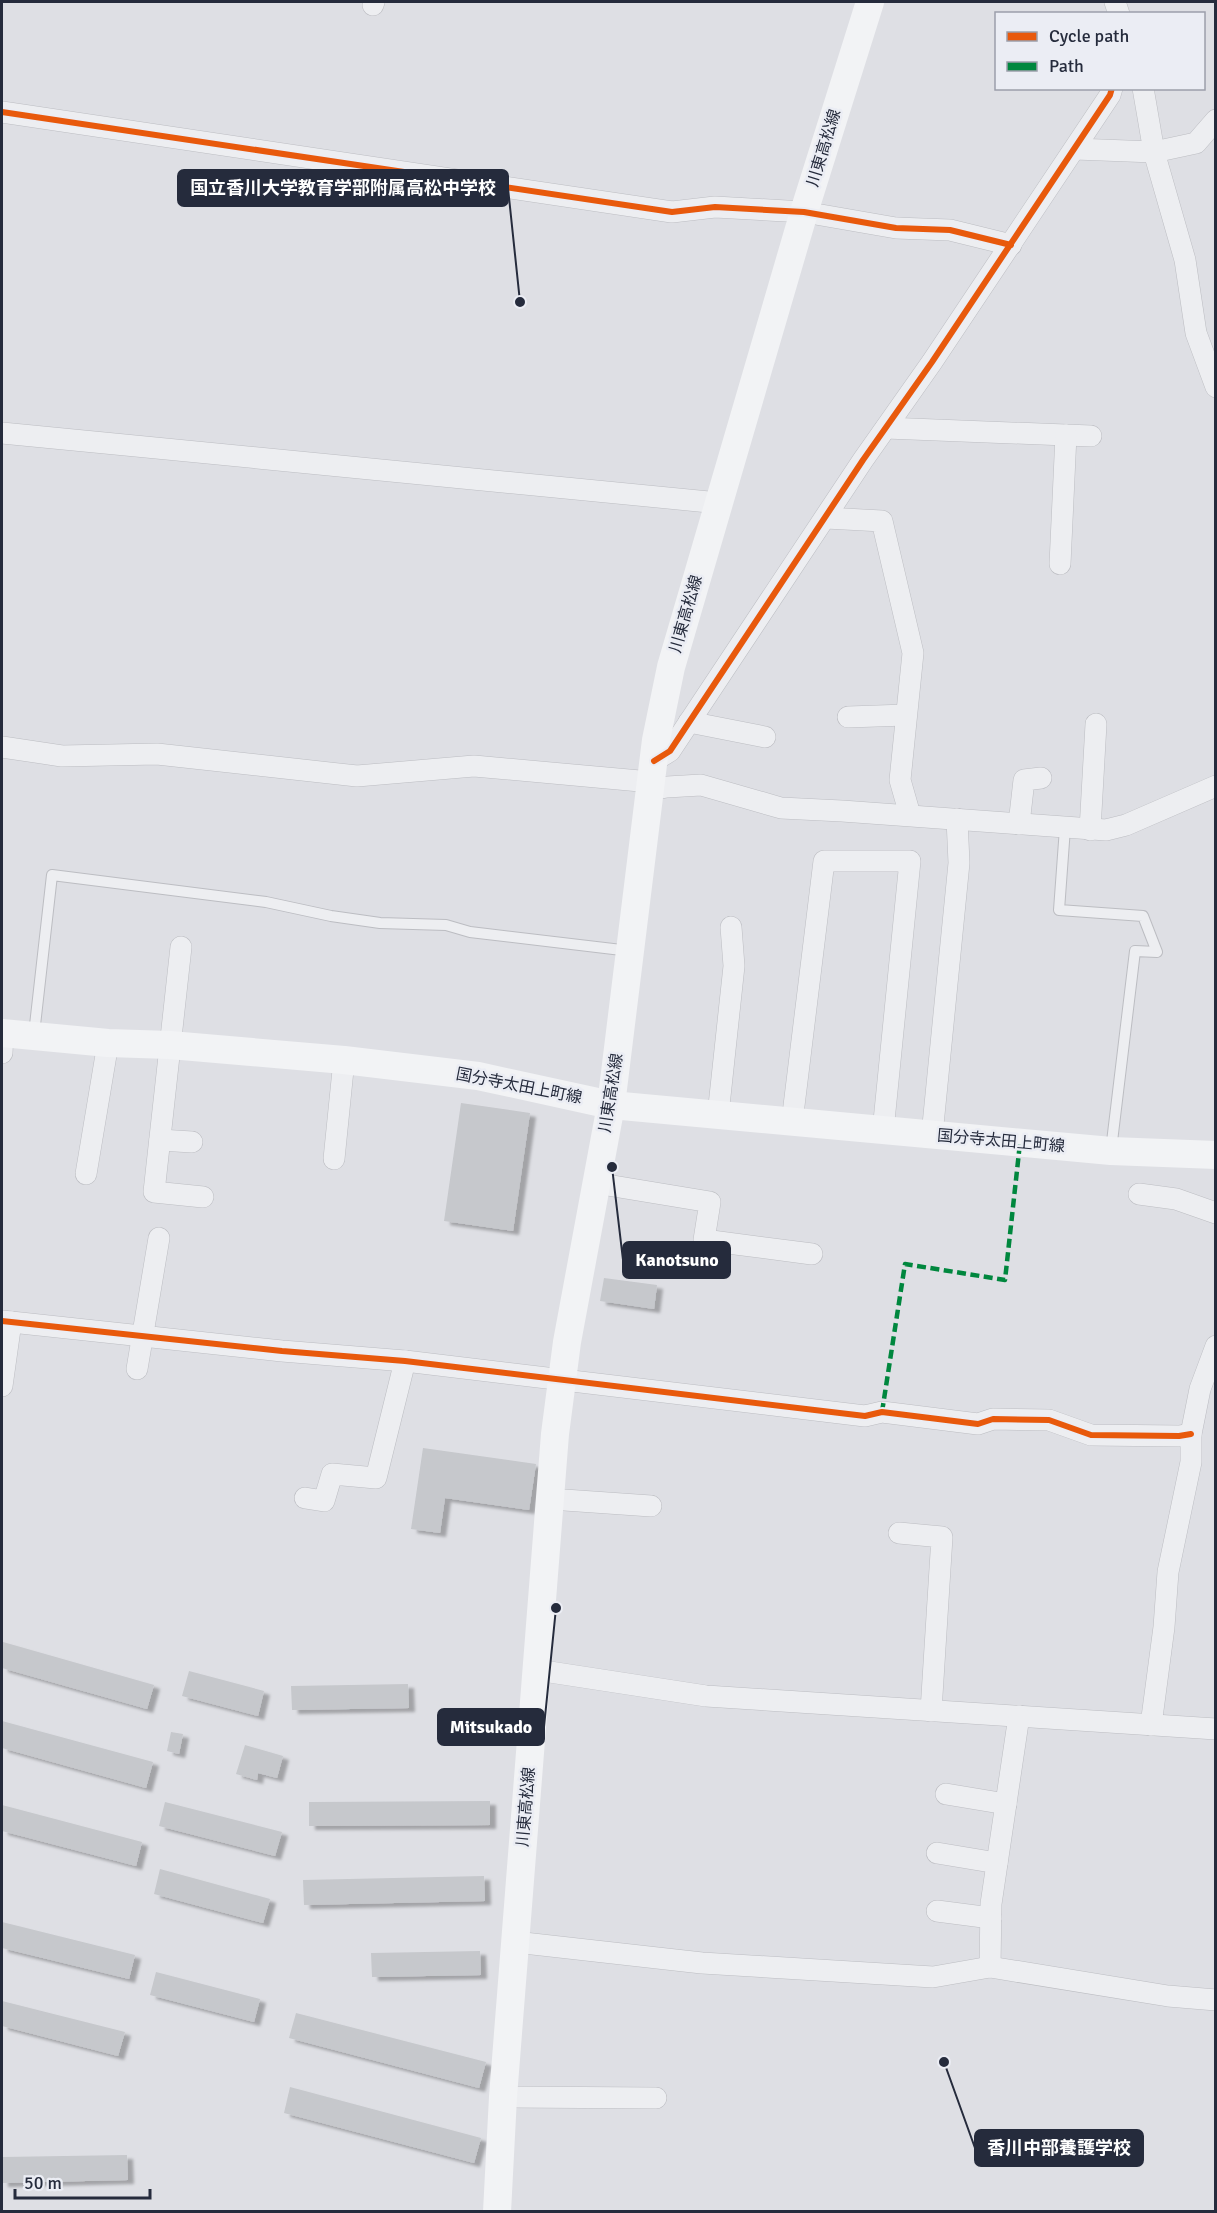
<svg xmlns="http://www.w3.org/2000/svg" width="1217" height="2213" font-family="Signika,'Noto Sans JP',sans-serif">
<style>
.building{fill:#c6c8cc;filter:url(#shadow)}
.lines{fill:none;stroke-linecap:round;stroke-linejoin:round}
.service-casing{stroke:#bcbdc2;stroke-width:12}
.minor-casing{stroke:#bcbdc2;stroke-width:22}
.service{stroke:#edeef1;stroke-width:10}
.minor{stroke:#edeef1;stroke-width:21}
.secondary{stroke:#f2f3f5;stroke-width:28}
.quiet{stroke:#00873e;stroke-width:4.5;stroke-dasharray:9 4.5;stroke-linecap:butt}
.cycleway-casing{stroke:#ebedf4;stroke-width:10}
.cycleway{stroke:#e8590c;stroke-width:6}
.labels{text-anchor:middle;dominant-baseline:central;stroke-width:5;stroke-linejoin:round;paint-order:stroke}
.street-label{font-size:16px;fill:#252b3c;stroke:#ebedf4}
.leader{fill:none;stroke:#252b3c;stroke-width:2}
.callout-dot{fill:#252b3c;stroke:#ebedf4;stroke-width:2}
.callout{fill:#252b3c;stroke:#252b3c;stroke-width:2}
.callout-label{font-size:18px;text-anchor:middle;font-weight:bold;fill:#fff}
</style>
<defs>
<filter id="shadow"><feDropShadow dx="6" dy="4" stdDeviation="1.5" flood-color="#0004"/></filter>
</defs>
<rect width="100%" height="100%" fill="#dedfe4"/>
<!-- building -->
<g class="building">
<polygon points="461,1103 530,1113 513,1231 444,1221"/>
<polygon points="604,1278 657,1285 654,1309 600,1301"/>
<polygon points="423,1448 536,1464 529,1510 445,1498 440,1533 411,1529"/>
<polygon points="3,1642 154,1685 147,1709 2,1668"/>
<polygon points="189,1671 264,1691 258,1716 182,1696"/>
<polygon points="408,1684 409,1708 292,1710 291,1686"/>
<polygon points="2,1721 153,1762 146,1788 2,1748"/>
<polygon points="171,1732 183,1734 179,1754 167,1751"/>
<polygon points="245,1745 283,1756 277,1778 258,1773 257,1780 236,1774"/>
<polygon points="490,1801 490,1825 309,1826 309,1802"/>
<polygon points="165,1802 282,1832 275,1856 159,1826"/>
<polygon points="2,1805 142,1842 136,1866 2,1831"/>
<polygon points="160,1869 270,1899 263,1923 154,1894"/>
<polygon points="484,1876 485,1901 304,1905 303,1880"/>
<polygon points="2,1922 135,1955 129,1979 2,1948"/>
<polygon points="480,1951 481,1975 372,1977 371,1953"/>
<polygon points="156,1972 260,1999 254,2022 150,1995"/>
<polygon points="2,2001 125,2032 118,2056 2,2026"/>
<polygon points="296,2013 486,2062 479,2088 289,2038"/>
<polygon points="290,2087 481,2138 474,2163 284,2113"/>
<polygon points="127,2155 128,2180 2,2183 2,2157"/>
</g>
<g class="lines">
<defs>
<g id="service">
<polyline points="1065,828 1059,910 1143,916 1157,952 1135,951 1111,1150"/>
<polyline points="34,1034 52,875 266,902 331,916 380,923 446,925 470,932 630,951"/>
</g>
<g id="minor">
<polyline points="1115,2 1119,14"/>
<polyline points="373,5 374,2"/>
<polyline points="1143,88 1154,152 1185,260 1196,333 1216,387"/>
<polyline points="2,112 672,212 715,207 804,212 896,228 950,230 1011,245"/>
<polyline points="1075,149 1154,152 1196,143 1216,120"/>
<polyline points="886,428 1091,436"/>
<polyline points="2,433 719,503"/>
<polyline points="826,518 882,521 913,653 900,780 910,815"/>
<polyline points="1060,564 1066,435"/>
<polyline points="848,717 906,715"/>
<polyline points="689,722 765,737"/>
<polyline points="2,747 62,756 157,754 357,776 474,766 651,782"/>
<polyline points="654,761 670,751 863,460 932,362 1110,95 1112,88"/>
<polyline points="650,790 667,787 701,785 781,808 842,811 1106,830 1126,825 1216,786"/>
<polyline points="1019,824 1024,780 1041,778"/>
<polyline points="1090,830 1096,724"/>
<polyline points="181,947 154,1192 203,1197"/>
<polyline points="2,1053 3,1033"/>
<polyline points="718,1115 734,966 731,927"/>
<polyline points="792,1122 824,861 910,861 883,1131"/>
<polyline points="932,1135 959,863 957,819"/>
<polyline points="160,1140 192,1142"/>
<polyline points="334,1159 344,1060"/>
<polyline points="86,1174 108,1043"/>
<polyline points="595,1183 710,1202 704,1240 812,1254"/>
<polyline points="1139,1194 1176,1199 1216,1213"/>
<polyline points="2,1321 282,1351 405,1361 865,1416 882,1412 978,1424 993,1419 1049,1420 1091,1435 1179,1436 1191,1434"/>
<polyline points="137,1369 159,1238"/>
<polyline points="2,1386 11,1322"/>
<polyline points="305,1498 324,1501 332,1474 376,1478 405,1361"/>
<polyline points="550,1499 651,1506"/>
<polyline points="899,1533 942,1537 931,1711"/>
<polyline points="537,1670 706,1696 1216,1729"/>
<polyline points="1151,1725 1164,1627 1168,1572 1191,1462 1191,1434 1200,1389 1216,1346"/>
<polyline points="946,1794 1006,1804"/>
<polyline points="937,1853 997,1863"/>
<polyline points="937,1911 991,1918"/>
<polyline points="515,1942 702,1963 933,1977 990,1967 1168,1996 1216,2000"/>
<polyline points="990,1967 991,1904 1019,1716"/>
<polyline points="503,2097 656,2098"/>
</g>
</defs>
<!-- service casing -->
<use href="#service" class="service-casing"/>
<!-- minor casing -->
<use href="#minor" class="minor-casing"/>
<!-- service -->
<use href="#service" class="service"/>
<!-- minor -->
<use href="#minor" class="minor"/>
<!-- secondary -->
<g class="secondary">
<polyline points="2,1033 108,1043 170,1045 344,1060 478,1076 611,1105 1111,1151 1216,1155"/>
<polyline points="497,2212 503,2097 555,1434 567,1342 611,1105 656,740 671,667 804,212 870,2"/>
</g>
<!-- quiet -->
<polyline class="quiet" points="882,1412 905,1264 1005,1280 1020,1143"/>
<defs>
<g id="cycleway">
<polyline points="2,112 672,212 715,207 804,212 896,228 950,230 1011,245"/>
<polyline points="654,761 670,751 863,460 932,362 1110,95 1112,88"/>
<polyline points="2,1321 282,1351 405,1361 865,1416 882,1412 978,1424 993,1419 1049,1420 1091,1435 1179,1436 1191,1434"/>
</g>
</defs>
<!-- cycleway casing -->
<use href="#cycleway" class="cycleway-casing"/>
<!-- cycleway -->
<use href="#cycleway" class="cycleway"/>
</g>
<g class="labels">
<!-- street labels -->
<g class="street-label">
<text transform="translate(824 148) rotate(-73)">川東高松線</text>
<text transform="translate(686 614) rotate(-74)">川東高松線</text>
<text transform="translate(519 1086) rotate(11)">国分寺太田上町線</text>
<text transform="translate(611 1093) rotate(-81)">川東高松線</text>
<text transform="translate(1001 1141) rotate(5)">国分寺太田上町線</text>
<text transform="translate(526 1807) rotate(-85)">川東高松線</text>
</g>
</g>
<!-- callouts -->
<path class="leader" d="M520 302L508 188M612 1167L623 1260M556 1608L544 1727M944 2062L975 2148"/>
<g class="callout-dot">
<circle cx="520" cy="302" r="6"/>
<circle cx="612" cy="1167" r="6"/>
<circle cx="556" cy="1608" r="6"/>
<circle cx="944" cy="2062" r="6"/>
</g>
<g class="callout">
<rect x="178" y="170" width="330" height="36" rx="6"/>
<rect x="623" y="1242" width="107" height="36" rx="6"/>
<rect x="438" y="1709" width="106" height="36" rx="6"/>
<rect x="975" y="2130" width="168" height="36" rx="6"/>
</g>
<g class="callout-label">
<text x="343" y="194">国立香川大学教育学部附属高松中学校</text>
<text x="677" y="1266">Kanotsuno</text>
<text x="491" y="1733">Mitsukado</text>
<text x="1059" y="2154">香川中部養護学校</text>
</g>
<!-- border -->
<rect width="1217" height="2213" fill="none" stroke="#252b3c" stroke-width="6"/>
<!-- legend -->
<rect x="995" y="12" width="210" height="78" fill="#ebedf4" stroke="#9c9faa" stroke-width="1.5"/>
<rect x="1007" y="32" width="30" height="9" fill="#e8590c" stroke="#9c9faa" stroke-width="1.5"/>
<text x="1049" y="42" font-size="18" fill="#252b3c">Cycle path</text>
<rect x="1007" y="62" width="30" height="9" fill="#00873e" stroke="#9c9faa" stroke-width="1.5"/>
<text x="1049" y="72" font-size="18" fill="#252b3c">Path</text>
<!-- scale -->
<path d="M15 2189v9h135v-9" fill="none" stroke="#252b3c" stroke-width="3"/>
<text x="24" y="2189" font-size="18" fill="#252b3c" stroke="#ebedf4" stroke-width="4.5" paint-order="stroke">50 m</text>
</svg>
